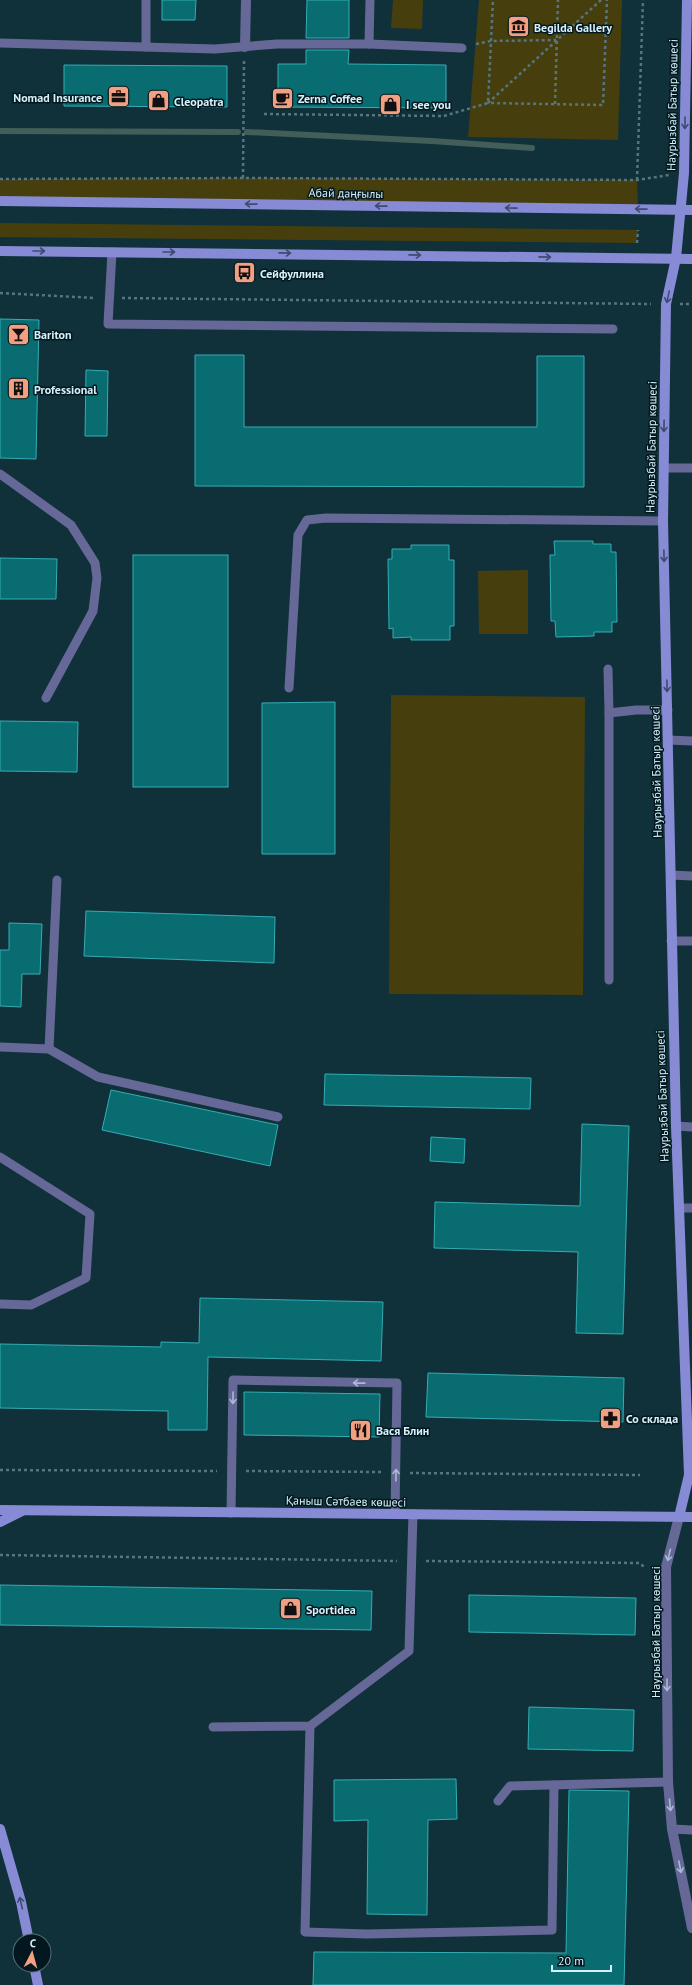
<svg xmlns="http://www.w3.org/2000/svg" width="692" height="1985" font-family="'PT Sans',sans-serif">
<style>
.green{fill:#463f0d}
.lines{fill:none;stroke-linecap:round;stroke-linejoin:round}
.stream{stroke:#435d58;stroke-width:6}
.building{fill:#086c71;stroke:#34adb4}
.path{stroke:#56757f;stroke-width:2.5;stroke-dasharray:3 3;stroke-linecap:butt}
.service{stroke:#666997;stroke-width:9}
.minor{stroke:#666997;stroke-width:10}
.tertiary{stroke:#666997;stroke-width:10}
.secondary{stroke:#878bd5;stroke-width:10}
.oneway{stroke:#3e4b70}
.oneway2{stroke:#a9bbd3}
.labels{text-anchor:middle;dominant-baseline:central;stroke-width:3;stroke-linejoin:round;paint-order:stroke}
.poi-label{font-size:12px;font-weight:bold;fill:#d6f1fb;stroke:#02171e;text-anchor:start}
.street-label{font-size:12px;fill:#d6f1fb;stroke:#02171e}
</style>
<rect width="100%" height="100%" fill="#10313a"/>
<!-- green -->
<g class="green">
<polygon points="393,0 423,0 422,29 391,28"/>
<polygon points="479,0 622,0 618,140 468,137"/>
<polygon points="243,178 637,180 638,209 0,201 0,179"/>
<polygon points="0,223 638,230 637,243 0,237"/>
<polygon points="528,570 528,634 479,634 478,571"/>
<polygon points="391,695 585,697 583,995 389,994"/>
</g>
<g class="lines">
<!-- stream -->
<g class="stream">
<polyline points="0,131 238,132"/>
<polyline points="247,132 432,141 532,148"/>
</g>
</g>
<!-- building -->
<g class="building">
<polygon points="162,0 196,0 195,20 162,20"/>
<polygon points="307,0 349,0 349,38 306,38"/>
<polygon points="306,50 349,50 348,64 446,65 446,108 278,107 278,64 306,64"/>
<polygon points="64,65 227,66 227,107 64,106"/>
<polygon points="0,319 39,320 36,459 0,458"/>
<polygon points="195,355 244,355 244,427 537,427 537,356 584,356 584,487 195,486"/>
<polygon points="86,370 108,371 107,436 85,436"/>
<polygon points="554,541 593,541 593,544 611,544 611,552 616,552 617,622 612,622 612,632 594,632 594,636 556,637 555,621 551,621 550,555 555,555"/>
<polygon points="411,545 449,545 449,560 454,560 454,626 450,626 450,640 411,640 411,637 393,638 393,628 389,629 388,559 392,559 392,549 411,549"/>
<rect x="133" y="555" width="95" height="232"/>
<polygon points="0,558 57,559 56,599 0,599"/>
<polygon points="335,702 335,854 262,854 262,703"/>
<polygon points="0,721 78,722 77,772 0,771"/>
<polygon points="86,911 275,917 274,963 84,956"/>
<polygon points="9,923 42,924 40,974 22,974 21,1007 0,1006 0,950 9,950"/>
<polygon points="325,1074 531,1078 530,1109 324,1105"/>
<polygon points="111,1090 278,1125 270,1166 102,1130"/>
<polygon points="582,1124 629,1126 623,1334 576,1333 578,1252 434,1248 435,1202 580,1206"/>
<polygon points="431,1137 465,1139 464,1163 430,1161"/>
<polygon points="200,1298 383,1302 381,1361 208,1357 207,1430 168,1430 168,1411 0,1408 0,1344 161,1347 161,1342 199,1343"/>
<polygon points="428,1373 624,1378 623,1422 426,1417"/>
<polygon points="244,1392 380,1394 379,1437 244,1435"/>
<polygon points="0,1585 372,1591 371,1630 0,1625"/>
<polygon points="469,1595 636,1598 635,1635 469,1632"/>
<polygon points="529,1707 634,1710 633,1751 528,1749"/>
<polygon points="456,1779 457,1819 428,1820 427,1915 367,1914 368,1820 334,1821 334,1780"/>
<polygon points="569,1790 629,1791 624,1985 313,1985 314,1952 566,1953"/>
</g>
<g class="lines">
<!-- path -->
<g class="path">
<polyline points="601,0 488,103 603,105 607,0"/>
<polyline points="476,44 491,41 556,40"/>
<polyline points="555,104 558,0"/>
<polyline points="264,114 444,116 488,103 493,0"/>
<polyline points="243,178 244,60"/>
<polyline points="0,179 243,178 637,180 669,175"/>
<polyline points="637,180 643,0"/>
<polyline points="637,243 638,230"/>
<polyline points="0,293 95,298"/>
<polyline points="122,298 651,304"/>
<polyline points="680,304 692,304"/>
<polyline points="0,1470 217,1471"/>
<polyline points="246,1471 381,1472"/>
<polyline points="410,1473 640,1475"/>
<polyline points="0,1555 397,1561"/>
<polyline points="426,1561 640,1563 644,1567"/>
</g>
<!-- service -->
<g class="service">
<polyline points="0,43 215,49 277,44 369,44 370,0"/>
<polyline points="369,44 462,48"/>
<polyline points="146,47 146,0"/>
<polyline points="112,252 108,324 613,329"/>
<polyline points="664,468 692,468"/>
<polyline points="0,474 71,525 95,563 97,578 93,611 46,698"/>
<polyline points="608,669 609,713"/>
<polyline points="289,688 298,535 307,520 326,518 663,521"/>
<polyline points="668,740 692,741"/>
<polyline points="671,875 692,876"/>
<polyline points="671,941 692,941"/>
<polyline points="609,980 609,713 636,710 668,710"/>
<polyline points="0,1047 49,1049 98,1077 278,1117"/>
<polyline points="49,1049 57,880"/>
<polyline points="676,1126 692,1127"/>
<polyline points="0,1157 90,1214 86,1278 31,1305 0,1304"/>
<polyline points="679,1208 692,1208"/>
<polyline points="231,1513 233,1380 397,1383 395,1514"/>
<polyline points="310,1726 305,1932 367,1934 552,1930 554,1785"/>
<polyline points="213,1727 310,1726 409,1651 413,1514"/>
<polyline points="498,1801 510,1786 668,1782"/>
<polyline points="672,1829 692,1830"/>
</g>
<!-- minor -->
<polyline class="minor" points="245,47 246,0"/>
<!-- tertiary -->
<polyline class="tertiary" points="679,1517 666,1567 668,1782 672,1829 692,1928"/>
<!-- secondary -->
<g class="secondary">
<polyline points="0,201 692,210"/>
<polyline points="0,251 692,259"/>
<polyline points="0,1510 692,1517"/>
<polyline points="679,1517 689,1475 676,1126 663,521 666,304 676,258 684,173 687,0"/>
<polyline points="0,1522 22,1511"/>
<polyline points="0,1829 21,1902 29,1941"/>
<polyline points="34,1965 38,1985"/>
</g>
</g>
<!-- one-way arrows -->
<defs><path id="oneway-shaft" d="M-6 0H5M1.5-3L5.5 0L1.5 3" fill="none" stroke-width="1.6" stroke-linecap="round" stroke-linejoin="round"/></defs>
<g class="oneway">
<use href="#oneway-shaft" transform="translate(685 123) rotate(91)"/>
<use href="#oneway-shaft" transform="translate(251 204) rotate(-179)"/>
<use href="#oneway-shaft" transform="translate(381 206) rotate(-179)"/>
<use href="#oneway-shaft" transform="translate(511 208) rotate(-179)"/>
<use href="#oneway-shaft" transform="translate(641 209) rotate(-179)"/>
<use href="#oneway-shaft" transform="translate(39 251)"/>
<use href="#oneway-shaft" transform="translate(169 252)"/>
<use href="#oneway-shaft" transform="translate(285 253) rotate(1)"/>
<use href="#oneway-shaft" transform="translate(415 255) rotate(1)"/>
<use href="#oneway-shaft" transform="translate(545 257) rotate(1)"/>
<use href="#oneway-shaft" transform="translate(668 297) rotate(102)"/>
<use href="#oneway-shaft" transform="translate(664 426) rotate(91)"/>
<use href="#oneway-shaft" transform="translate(664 556) rotate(89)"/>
<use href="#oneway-shaft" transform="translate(667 686) rotate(89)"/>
<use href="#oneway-shaft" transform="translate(21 1903) rotate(-103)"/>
</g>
<g class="oneway2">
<use href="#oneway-shaft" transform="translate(359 1383) rotate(-179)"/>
<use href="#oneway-shaft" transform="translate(233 1398) rotate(91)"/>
<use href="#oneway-shaft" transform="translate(396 1475) rotate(-89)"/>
<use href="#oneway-shaft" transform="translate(669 1555) rotate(104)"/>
<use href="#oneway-shaft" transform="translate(667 1685) rotate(90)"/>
<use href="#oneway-shaft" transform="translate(670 1805) rotate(85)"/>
<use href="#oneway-shaft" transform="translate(680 1867) rotate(79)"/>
</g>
<!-- icons -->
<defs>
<symbol id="museum-square" viewBox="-11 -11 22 22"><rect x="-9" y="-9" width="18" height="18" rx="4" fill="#f3a082" stroke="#02171e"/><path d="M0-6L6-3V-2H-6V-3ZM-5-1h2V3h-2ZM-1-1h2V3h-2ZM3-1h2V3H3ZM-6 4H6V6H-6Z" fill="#111"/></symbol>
<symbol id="office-square" viewBox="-11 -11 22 22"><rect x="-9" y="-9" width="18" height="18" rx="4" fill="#f3a082" stroke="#02171e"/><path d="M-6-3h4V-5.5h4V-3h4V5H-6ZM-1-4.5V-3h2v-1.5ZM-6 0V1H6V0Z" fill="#111"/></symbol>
<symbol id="cafe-square" viewBox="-11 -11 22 22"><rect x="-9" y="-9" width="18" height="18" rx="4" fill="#f3a082" stroke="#02171e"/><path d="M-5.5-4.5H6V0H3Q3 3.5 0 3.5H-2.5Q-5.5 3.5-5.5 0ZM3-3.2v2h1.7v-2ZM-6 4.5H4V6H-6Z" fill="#111"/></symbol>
<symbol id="shop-square" viewBox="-11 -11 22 22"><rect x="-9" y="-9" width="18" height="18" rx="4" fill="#f3a082" stroke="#02171e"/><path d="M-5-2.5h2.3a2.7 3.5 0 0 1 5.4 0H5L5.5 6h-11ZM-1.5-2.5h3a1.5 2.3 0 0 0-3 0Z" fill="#111"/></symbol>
<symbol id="bus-square" viewBox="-11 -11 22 22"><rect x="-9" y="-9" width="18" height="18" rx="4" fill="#f3a082" stroke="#02171e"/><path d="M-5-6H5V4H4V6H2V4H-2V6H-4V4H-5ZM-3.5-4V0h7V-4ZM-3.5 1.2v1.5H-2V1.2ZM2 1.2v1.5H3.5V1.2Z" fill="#111"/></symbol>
<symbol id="bar-square" viewBox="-11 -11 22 22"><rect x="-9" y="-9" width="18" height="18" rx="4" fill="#f3a082" stroke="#02171e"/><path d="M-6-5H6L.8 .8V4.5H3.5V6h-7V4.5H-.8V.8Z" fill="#111"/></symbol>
<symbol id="building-square" viewBox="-11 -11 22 22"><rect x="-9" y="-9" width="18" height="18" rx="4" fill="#f3a082" stroke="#02171e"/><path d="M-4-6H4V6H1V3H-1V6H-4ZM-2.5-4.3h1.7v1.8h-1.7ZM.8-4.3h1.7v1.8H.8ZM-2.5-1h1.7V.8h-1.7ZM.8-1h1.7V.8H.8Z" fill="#111"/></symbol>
<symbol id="pharmacy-square" viewBox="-11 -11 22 22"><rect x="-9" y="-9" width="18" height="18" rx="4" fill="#f3a082" stroke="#02171e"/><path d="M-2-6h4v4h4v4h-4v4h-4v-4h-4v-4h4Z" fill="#111"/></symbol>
<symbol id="restaurant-square" viewBox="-11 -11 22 22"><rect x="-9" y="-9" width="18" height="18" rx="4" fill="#f3a082" stroke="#02171e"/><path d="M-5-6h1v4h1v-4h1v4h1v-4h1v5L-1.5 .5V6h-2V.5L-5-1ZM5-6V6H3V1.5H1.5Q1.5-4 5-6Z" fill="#111"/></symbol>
</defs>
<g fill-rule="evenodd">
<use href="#museum-square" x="506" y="14" width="25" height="25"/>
<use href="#office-square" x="106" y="84" width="25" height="25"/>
<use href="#cafe-square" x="270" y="86" width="25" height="25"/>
<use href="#shop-square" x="146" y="88" width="25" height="25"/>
<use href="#shop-square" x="378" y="92" width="25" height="25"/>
<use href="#bus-square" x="232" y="260" width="25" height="25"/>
<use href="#bar-square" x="6" y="322" width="25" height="25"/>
<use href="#building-square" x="6" y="376" width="25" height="25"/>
<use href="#pharmacy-square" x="598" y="1406" width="25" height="25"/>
<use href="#restaurant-square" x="348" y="1418" width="25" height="25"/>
<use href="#shop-square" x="278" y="1596" width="25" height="25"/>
</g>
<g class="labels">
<!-- poi labels -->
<g class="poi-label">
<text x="534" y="27">Begilda Gallery</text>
<text x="102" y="97" text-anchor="end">Nomad Insurance</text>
<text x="298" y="98">Zerna Coffee</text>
<text x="174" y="101">Cleopatra</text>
<text x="406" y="104">I see you</text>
<text x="260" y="273">Сейфуллина</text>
<text x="34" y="334">Bariton</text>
<text x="34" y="389">Professional</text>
<text x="626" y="1418">Со склада</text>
<text x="376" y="1430">Вася Блин</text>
<text x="306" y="1609">Sportidea</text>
</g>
<!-- street labels -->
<g class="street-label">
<text transform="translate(672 105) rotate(-89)">Наурызбай Батыр көшесі</text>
<text transform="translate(346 193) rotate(1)">Абай даңғылы</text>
<text transform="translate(651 447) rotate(-89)">Наурызбай Батыр көшесі</text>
<text transform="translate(656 772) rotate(-91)">Наурызбай Батыр көшесі</text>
<text transform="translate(662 1096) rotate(-92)">Наурызбай Батыр көшесі</text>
<text transform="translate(346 1501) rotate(1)">Қаныш Сәтбаев көшесі</text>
<text transform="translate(655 1632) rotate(-90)">Наурызбай Батыр көшесі</text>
</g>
</g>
<!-- north arrow -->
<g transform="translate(32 1953) rotate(6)"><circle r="19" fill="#02171e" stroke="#576e76"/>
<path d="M0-3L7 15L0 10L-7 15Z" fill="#f3a082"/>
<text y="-6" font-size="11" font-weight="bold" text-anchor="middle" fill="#d6f1fb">С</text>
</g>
<!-- scale -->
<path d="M552 1965v6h59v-6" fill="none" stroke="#d6f1fb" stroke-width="2"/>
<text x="558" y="1965" font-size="12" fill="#d6f1fb" stroke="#02171e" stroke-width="3" paint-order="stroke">20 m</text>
</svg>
